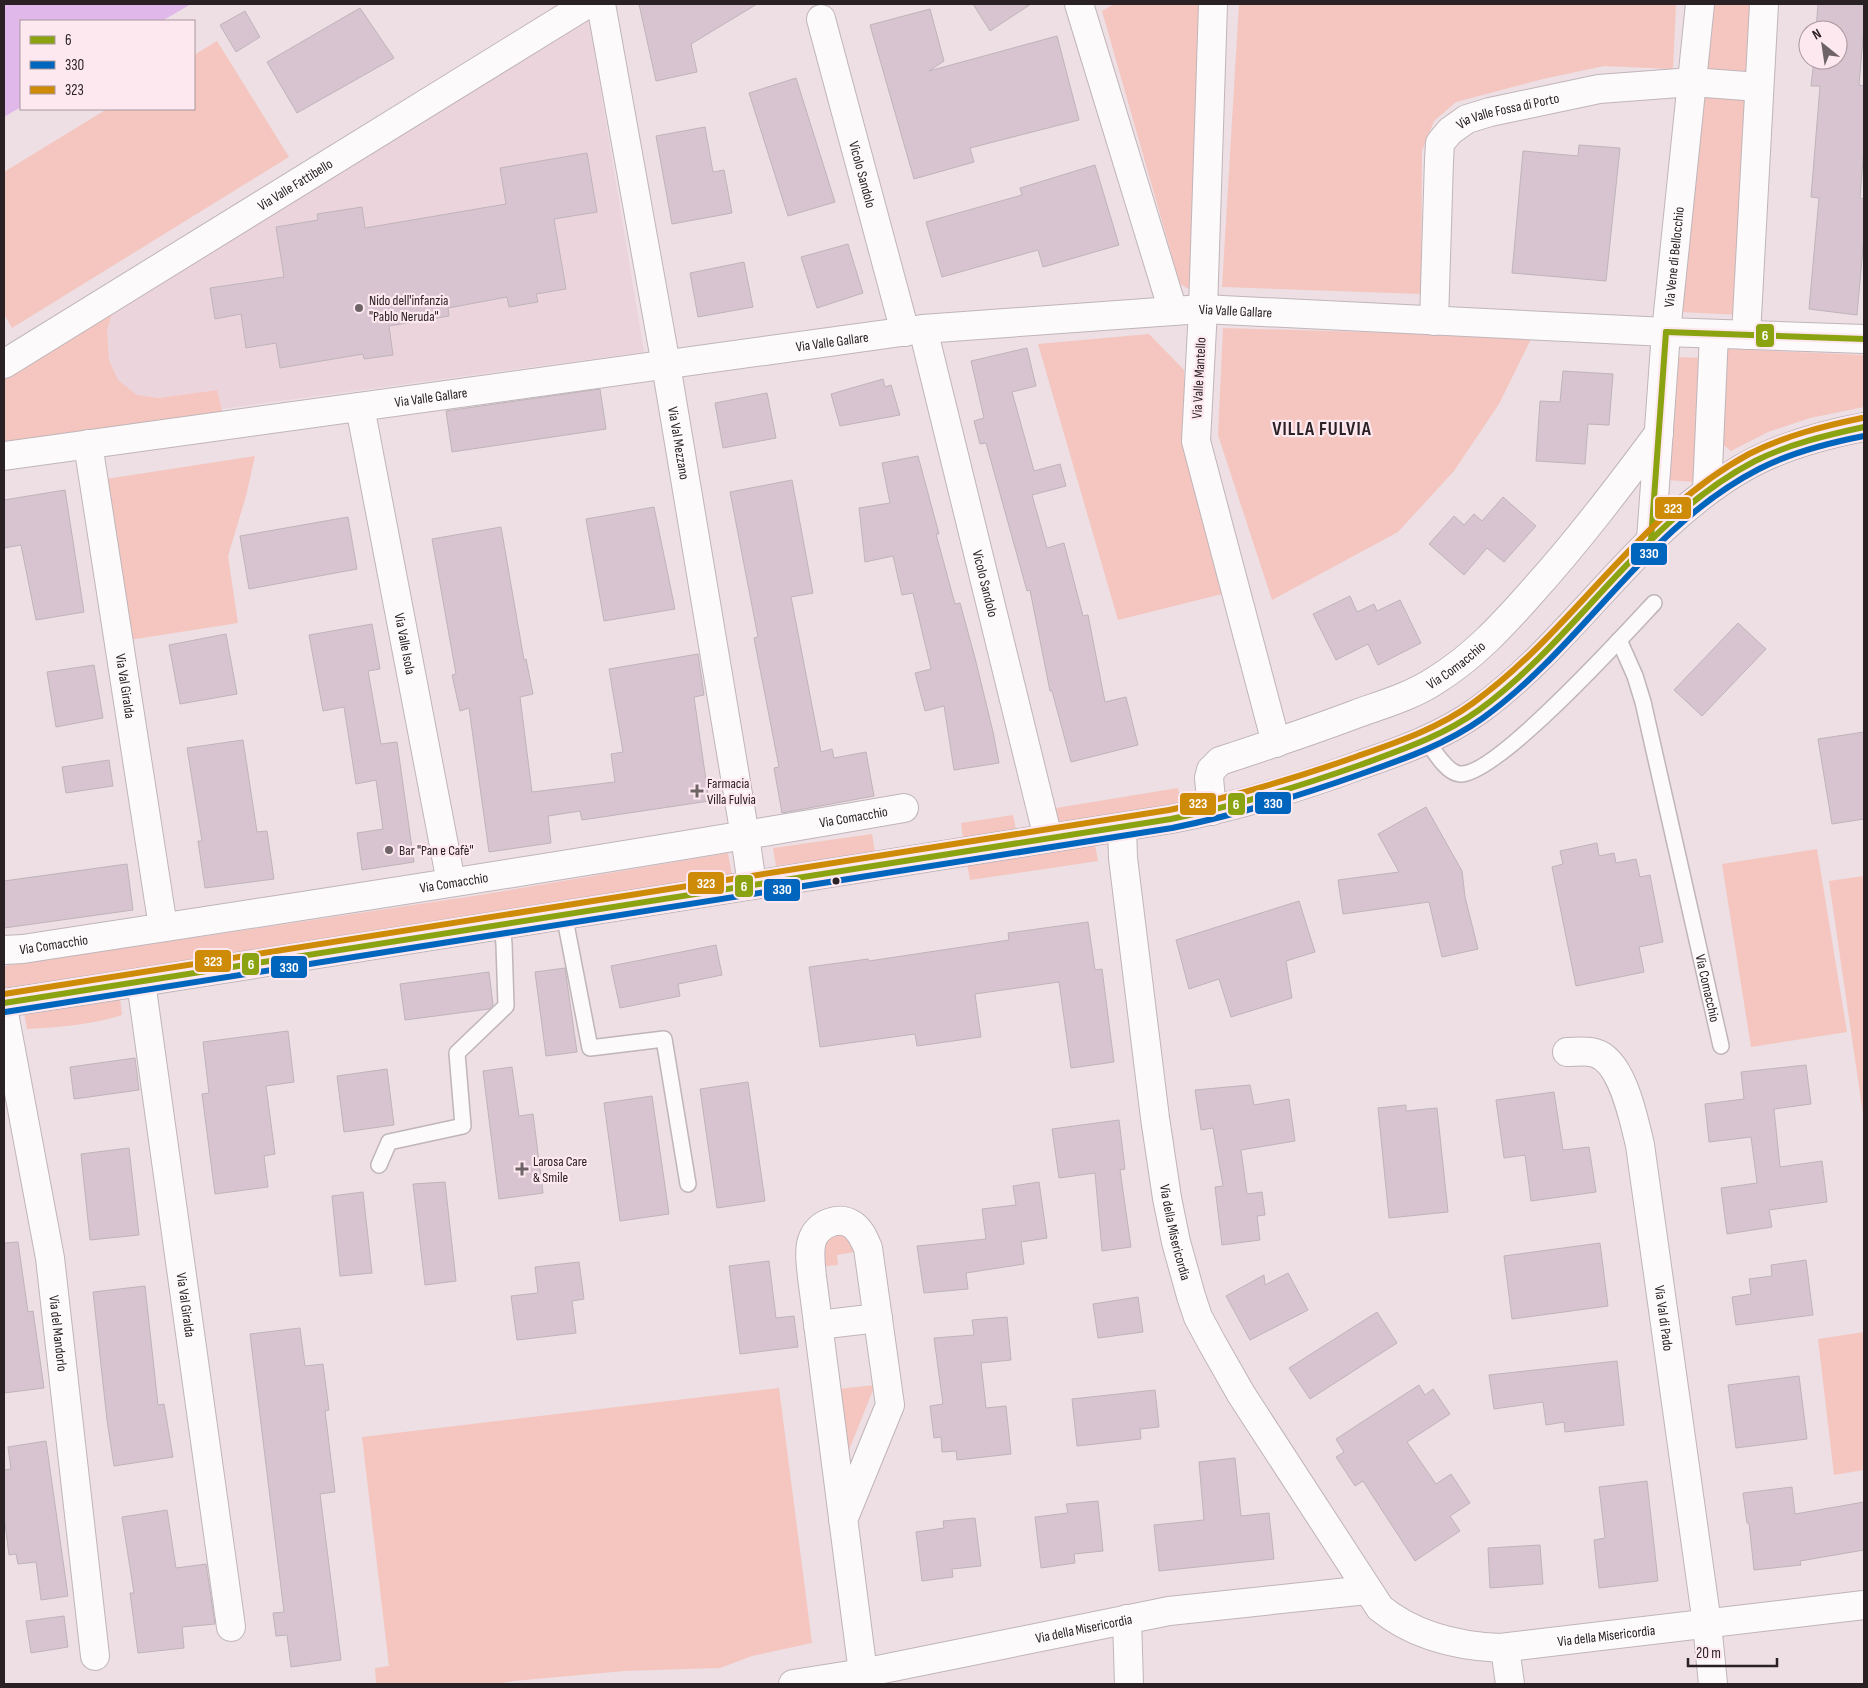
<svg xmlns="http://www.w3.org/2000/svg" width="1868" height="1688" font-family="'Sofia Sans Condensed',sans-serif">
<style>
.built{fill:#ecd4dc}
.green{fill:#f4c6bf}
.water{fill:#e0b8ea}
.building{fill:#d8c4d0;stroke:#beb4b9}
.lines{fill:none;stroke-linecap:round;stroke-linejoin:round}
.service-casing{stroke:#c0b5b9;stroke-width:18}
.minor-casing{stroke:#c0b5b9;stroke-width:30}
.secondary-casing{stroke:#c0b5b9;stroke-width:30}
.service{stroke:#fcfafb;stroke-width:15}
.minor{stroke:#fcfafb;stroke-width:28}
.secondary{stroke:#fcfafb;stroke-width:28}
.bus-1-casing{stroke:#fde8ef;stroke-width:10}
.bus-2-casing{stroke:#fde8ef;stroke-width:10}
.bus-3-casing{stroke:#fde8ef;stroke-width:10}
.bus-1{stroke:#8ca311;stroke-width:6}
.bus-2{stroke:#0065bd;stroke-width:6}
.bus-3{stroke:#ce8b07;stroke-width:6}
.poi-dot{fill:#6e6467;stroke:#fde8ef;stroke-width:2}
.bus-dot{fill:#2a2124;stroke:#fde8ef;stroke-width:2}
.labels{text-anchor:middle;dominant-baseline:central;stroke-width:4.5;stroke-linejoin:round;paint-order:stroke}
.street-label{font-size:14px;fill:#2a2124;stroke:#fde8ef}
.poi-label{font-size:14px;fill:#2a2124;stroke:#fde8ef;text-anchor:start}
.district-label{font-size:19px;font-weight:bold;letter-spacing:1px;fill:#2a2124;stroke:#fde8ef}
.line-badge{stroke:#fde8ef;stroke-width:2}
.badge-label{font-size:14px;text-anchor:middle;font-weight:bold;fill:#fff}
</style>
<rect width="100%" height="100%" fill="#eddfe4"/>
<!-- built -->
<polygon class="built" points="588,13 644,352 221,409 217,390 159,398 137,395 118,380 109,360 107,330 115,304"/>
<!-- green -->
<g class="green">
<polygon points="1114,4 1201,4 1191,290 1180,284 1102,11"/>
<polygon points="1239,4 1676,4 1673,69 1604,66 1543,79 1456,102 1434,121 1422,151 1421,294 1222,287"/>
<polygon points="1709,4 1755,4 1752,75 1702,73"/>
<polygon points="217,41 289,157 12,328 4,314 4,172 107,109 194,109 194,55"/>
<polygon points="1699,89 1748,93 1742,315 1680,312"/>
<polygon points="115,304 107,330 109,360 118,380 137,395 159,398 217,390 224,419 4,448 4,372"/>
<polygon points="1223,328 1532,337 1499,404 1454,471 1398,532 1272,600 1218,435"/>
<polygon points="1149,334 1184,370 1184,439 1226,593 1118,620 1038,344"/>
<polygon points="1725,349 1864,355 1864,407 1810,418 1768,432 1731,451 1721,443"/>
<polygon points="1676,357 1702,358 1694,482 1667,480"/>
<polygon points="255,456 246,496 228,556 238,623 129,640 106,479"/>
<polygon points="1178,788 1181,802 1158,807 1058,823 1056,808"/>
<polygon points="1013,815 1016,830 963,838 961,823"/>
<polygon points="872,834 875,852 776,866 773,848"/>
<polygon points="1095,845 1098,861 970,880 967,863"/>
<polygon points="1817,849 1847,1032 1751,1047 1722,864"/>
<polygon points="728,853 732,875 166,964 4,988 4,966 480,895"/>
<polygon points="1864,876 1864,1121 1829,881"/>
<path d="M120,999L122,1015C93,1025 58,1027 27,1029L24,1012Z"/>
<polygon points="846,1232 860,1251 837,1255 838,1265 816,1267 827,1238"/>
<polygon points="1864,1332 1864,1470 1834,1475 1818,1339"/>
<polygon points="875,1385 841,1470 829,1390"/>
<polygon points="779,1388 812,1643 752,1656 720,1668 624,1671 513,1681 497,1684 376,1684 375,1668 389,1666 362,1437"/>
</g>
<!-- water -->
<polygon class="water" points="4,4 191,4 162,21 21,21 21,107 4,117"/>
<!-- building -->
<g class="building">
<polygon points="639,4 757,4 691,44 697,72 656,81"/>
<polygon points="973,4 1031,4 990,31"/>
<polygon points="1818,4 1864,4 1864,26 1859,85 1864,86 1864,147 1860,198 1864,199 1864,236 1857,315 1809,309 1819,198 1811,197 1820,86 1811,86 1814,60 1838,60 1838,30 1816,30"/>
<polygon points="360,8 394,58 297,113 267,62"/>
<polygon points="930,9 944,61 929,71 1057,36 1079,120 970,148 974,162 914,179 870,25"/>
<polygon points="245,11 260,37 236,52 220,25"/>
<polygon points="796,78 835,202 788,216 749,93"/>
<polygon points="705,127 713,172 724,170 732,213 672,224 656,136"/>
<polygon points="1579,145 1620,148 1606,281 1512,273 1523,151 1578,156"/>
<polygon points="587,153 597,212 554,219 566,289 536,294 538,302 509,307 507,297 448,308 449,316 389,326 393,355 364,359 363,354 280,368 276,343 246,348 241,314 215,319 210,288 284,277 276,227 318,220 317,214 362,207 365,228 506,204 500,168"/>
<polygon points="1095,165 1119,245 1043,267 1038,250 942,277 926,222 1022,195 1020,188"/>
<polygon points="848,244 863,293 817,308 801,257"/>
<polygon points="744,262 753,307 698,317 690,273"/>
<polygon points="1027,348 1036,386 1012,392 1034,471 1060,464 1066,486 1032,495 1047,548 1064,543 1083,616 1088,615 1105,702 1126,697 1138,745 1071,762 1052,691 1050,691 1030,590 1027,591 986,443 980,444 974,421 984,418 971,361"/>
<polygon points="1563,371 1613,374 1609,425 1588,424 1585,464 1536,461 1540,401 1560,402"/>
<polygon points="883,379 885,387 891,385 900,415 840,426 831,394"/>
<polygon points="600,389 606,429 452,452 446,411"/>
<polygon points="767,393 776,438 723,448 715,403"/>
<polygon points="918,456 939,534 936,534 955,604 960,603 975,658 993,732 999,763 954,770 944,706 925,711 915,673 931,669 913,593 902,595 893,556 865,562 859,508 890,503 882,463"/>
<polygon points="792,480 813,593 791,597 821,752 832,749 834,758 866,752 874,796 782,813 774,768 779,767 754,638 758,637 730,492"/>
<polygon points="65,490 84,612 36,620 21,545 4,548 4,500"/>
<polygon points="1503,497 1536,526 1504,562 1487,548 1464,575 1429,544 1454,516 1464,525 1474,514 1482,521"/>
<polygon points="654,507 675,609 604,621 586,519"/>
<polygon points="348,517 357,569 249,589 240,536"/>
<polygon points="501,527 524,660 526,659 533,694 520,697 532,792 615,782 611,754 623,752 609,669 698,654 704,695 694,697 709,801 582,820 580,811 548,816 551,843 489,852 469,708 460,711 452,675 456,674 432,539"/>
<polygon points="1350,596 1357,612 1374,604 1377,611 1400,600 1421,643 1378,665 1368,644 1336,660 1313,614"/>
<polygon points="1738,623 1766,649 1702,716 1674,690"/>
<polygon points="372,624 380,669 368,671 381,744 397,742 414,862 362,870 357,833 383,829 376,780 356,784 344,707 323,711 309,635"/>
<polygon points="226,634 237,694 180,704 169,645"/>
<polygon points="94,665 103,718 56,727 47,672"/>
<polygon points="1864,732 1864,819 1832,824 1818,739"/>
<polygon points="243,740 257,832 267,831 274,879 205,888 198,841 202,841 187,748"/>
<polygon points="109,760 113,786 66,793 62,767"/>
<polygon points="1426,807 1462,871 1465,897 1478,949 1442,957 1429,902 1343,914 1338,880 1399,872 1378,834"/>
<polygon points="1597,843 1599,856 1614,853 1616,863 1636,859 1640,877 1650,875 1663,942 1639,947 1644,972 1576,986 1552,867 1563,864 1560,851"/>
<polygon points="127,864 133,910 4,928 4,881"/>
<polygon points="1299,901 1315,952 1286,961 1292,998 1231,1017 1219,979 1189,989 1176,940"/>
<polygon points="1088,922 1095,970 1102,969 1114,1062 1071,1068 1059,982 975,994 981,1037 917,1046 915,1034 820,1047 809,967 868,959 869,961 1009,940 1008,933"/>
<polygon points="716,945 722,975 678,984 680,996 620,1008 611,966"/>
<polygon points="565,968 577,1052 546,1056 535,972"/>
<polygon points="489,972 493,1005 489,1009 405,1020 400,984"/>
<polygon points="288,1031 294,1082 266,1086 275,1154 264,1156 268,1187 215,1194 202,1094 209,1093 203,1042"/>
<polygon points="135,1058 139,1090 74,1099 70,1067"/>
<polygon points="1806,1065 1811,1104 1774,1109 1780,1167 1822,1161 1827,1202 1769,1210 1772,1227 1727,1234 1721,1188 1757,1183 1751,1137 1709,1142 1705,1104 1744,1099 1741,1072"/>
<polygon points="512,1067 519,1116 533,1114 543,1193 499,1199 483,1071"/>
<polygon points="387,1069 394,1125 344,1132 337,1076"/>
<polygon points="748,1082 765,1201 717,1208 700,1089"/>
<polygon points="1250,1085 1254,1105 1289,1099 1295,1141 1241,1150 1247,1194 1262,1192 1265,1215 1257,1216 1260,1240 1222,1245 1215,1187 1223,1186 1213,1128 1201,1130 1195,1090"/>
<polygon points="1554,1092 1563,1150 1589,1147 1596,1192 1531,1201 1525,1155 1504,1158 1496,1100"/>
<polygon points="652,1096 669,1214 620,1221 604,1103"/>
<polygon points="1406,1105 1406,1111 1437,1108 1448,1212 1389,1218 1378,1108"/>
<polygon points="1119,1120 1125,1169 1120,1170 1131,1247 1102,1251 1095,1173 1059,1178 1052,1129"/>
<polygon points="129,1148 139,1235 90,1240 81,1154"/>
<polygon points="445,1182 456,1281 425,1285 413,1184"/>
<polygon points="1039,1182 1047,1238 1021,1242 1024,1264 966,1273 968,1289 924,1293 917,1246 986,1239 982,1209 1016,1205 1013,1186"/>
<polygon points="363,1192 372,1273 340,1276 332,1196"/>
<polygon points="18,1242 28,1312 33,1311 44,1388 4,1393 4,1243"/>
<polygon points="1600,1243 1608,1306 1512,1319 1504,1256"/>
<polygon points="1806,1260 1813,1315 1736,1325 1732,1297 1751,1294 1749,1279 1772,1276 1771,1265"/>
<polygon points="769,1261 776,1318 794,1316 798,1347 740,1354 729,1266"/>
<polygon points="579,1262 584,1299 572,1301 576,1333 517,1340 511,1296 538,1293 535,1267"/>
<polygon points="1288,1273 1308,1310 1250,1340 1226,1296 1264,1275 1265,1285"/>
<polygon points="145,1286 158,1405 164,1404 173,1457 114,1466 107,1420 93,1292"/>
<polygon points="1138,1297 1143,1332 1098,1338 1093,1304"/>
<polygon points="1377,1312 1397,1343 1310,1399 1289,1368"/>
<polygon points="1007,1317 1011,1360 981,1363 986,1408 1006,1406 1011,1454 957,1460 956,1451 942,1452 941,1437 934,1438 930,1406 943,1404 934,1338 974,1335 972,1320"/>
<polygon points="300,1328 305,1366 323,1364 329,1410 325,1411 335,1492 320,1494 341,1660 291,1667 287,1635 276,1636 273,1613 284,1612 250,1334"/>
<polygon points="1617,1361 1624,1425 1565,1432 1564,1422 1546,1425 1543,1402 1494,1409 1489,1375"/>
<polygon points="1799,1376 1807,1439 1736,1448 1728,1385"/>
<polygon points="1419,1385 1425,1395 1433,1389 1450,1414 1407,1442 1436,1484 1451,1474 1470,1503 1450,1516 1460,1531 1415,1561 1363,1481 1355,1486 1336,1457 1344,1452 1336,1439"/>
<polygon points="1155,1390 1159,1427 1140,1429 1141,1439 1077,1446 1072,1399"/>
<polygon points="46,1441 68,1596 41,1600 36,1562 18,1564 16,1554 9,1555 4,1516 4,1470 11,1469 8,1447"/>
<polygon points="1235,1458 1241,1516 1269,1513 1274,1559 1159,1571 1154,1525 1204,1520 1199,1462"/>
<polygon points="1647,1481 1658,1581 1599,1588 1594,1540 1605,1538 1599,1487"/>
<polygon points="1792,1487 1795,1514 1864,1502 1864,1550 1800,1561 1801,1565 1754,1570 1749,1523 1747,1523 1743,1493"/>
<polygon points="1098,1501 1103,1551 1074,1554 1075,1563 1041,1568 1035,1517 1068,1513 1066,1504"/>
<polygon points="167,1510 176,1568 206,1564 215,1624 182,1627 184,1648 138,1653 130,1593 134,1593 122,1517"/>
<polygon points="975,1518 981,1566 952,1569 953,1577 922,1581 916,1532 944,1528 943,1521"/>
<polygon points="1540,1545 1543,1584 1490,1588 1488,1548"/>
<polygon points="64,1616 68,1647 31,1653 26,1621"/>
</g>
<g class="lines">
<defs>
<g id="service">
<path id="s1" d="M1619,640L1635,676L1643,702L1721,1046"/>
<path d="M1426,740C1434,750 1446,773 1460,774C1496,776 1626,633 1654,603"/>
<polyline points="564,914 590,1048 664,1039 688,1184"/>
<polyline points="379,1165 389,1142 463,1126 457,1053 506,1006 504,944 502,924"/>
</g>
<g id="minor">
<path id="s2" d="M601,4L666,365L745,836L752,885"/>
<polyline points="1079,4 1173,311"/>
<polyline points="1213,4 1203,309 1196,441 1276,743"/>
<path id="s3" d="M821,19L905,332"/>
<path id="s4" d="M1434,321L1439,160L1440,143L1450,131L1467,119L1490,112L1599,89L1692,82L1759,87"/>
<path id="s5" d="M923,329L1048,838"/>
<polyline points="1746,335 1764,4"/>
<path id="s6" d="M4,364L587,4"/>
<path id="s7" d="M360,407L451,882"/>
<path id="s8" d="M88,444L163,927"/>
<path id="s9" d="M4,456L923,329L1173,311L1203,309L1666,332L1864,339"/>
<polyline points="1707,491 1714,334"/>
<path id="s10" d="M1651,540L1666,332L1700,4"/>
<path id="s11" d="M1212,811L1209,778L1211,770L1220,761C1266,746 1311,731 1356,714C1384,704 1412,696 1436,680C1473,657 1502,626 1531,593C1577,542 1618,488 1659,433"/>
<path id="s12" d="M1122,827L1123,858L1155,1118L1167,1198L1176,1242L1191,1296L1198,1317L1212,1343L1241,1394L1380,1608C1414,1636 1457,1646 1500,1648L1864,1605"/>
<path id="s13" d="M4,950L23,949C317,904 611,859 904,808"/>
<path id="s14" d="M141,982L231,1627"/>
<path id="s15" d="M4,1013L50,1258L95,1656"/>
<path id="s16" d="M1567,1052C1576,1052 1586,1050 1595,1053C1623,1061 1634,1121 1640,1145L1707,1624L1713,1684"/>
<polyline points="818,1325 878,1318"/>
<path d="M843,1520L890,1405L868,1248C864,1239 861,1231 853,1225C839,1215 819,1224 813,1238C808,1249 811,1265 812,1277L863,1673"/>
<polyline points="1127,1619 1129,1684"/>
<polyline points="1505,1648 1510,1684"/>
<path id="s17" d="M793,1684L863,1673L1169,1611L1367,1590"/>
</g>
<path id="secondary" d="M4,1003L141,982L1171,819C1236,807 1298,788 1360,765C1401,751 1443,736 1479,710C1575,640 1637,530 1741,469C1778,447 1822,435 1864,427"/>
</defs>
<!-- service casing -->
<use href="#service" class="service-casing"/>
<!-- minor casing -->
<use href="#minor" class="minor-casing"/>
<!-- secondary casing -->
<use href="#secondary" class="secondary-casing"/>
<!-- service -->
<use href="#service" class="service"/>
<!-- minor -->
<use href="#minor" class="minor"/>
<!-- secondary -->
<use href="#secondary" class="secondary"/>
<defs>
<g id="bus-1">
<polyline points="1666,332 1864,339"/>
<polyline points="1651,540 1666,332"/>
<path d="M4,1003L1171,819C1236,806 1298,787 1360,765C1401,750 1443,736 1479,710C1579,637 1643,519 1755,461C1789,444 1827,435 1864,427"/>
</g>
<path id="bus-2" d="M5,1012L1172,828C1237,815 1299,796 1361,774C1404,759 1447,744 1483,718C1584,645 1647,526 1759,469C1792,452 1828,443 1864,436"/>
<path id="bus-3" d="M4,994L1169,810C1234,797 1296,778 1358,756C1398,742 1439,728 1473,703C1574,630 1638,514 1749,454C1784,436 1824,426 1862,418"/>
</defs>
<!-- bus-1 casing -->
<use href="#bus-1" class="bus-1-casing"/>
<!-- bus-2 casing -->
<use href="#bus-2" class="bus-2-casing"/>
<!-- bus-3 casing -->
<use href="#bus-3" class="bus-3-casing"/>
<!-- bus-1 -->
<use href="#bus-1" class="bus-1"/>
<!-- bus-2 -->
<use href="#bus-2" class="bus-2"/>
<!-- bus-3 -->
<use href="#bus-3" class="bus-3"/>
</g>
<!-- markers -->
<g class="poi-dot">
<circle cx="359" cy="308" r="5"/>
<path d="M694.5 783.5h5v5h5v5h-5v5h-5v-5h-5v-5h5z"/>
<circle cx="389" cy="850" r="5"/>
<path d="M519.5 1161.5h5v5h5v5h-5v5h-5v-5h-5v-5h5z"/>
</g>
<circle class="bus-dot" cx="836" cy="881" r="4.5"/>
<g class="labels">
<!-- street labels -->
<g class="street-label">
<text stroke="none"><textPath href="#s4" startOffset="256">Via Valle Fossa di Porto</textPath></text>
<text stroke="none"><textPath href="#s3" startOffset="161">Vicolo Sandolo</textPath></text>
<text stroke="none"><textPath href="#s6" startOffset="342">Via Valle Fattibello</textPath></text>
<text stroke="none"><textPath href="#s10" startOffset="284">Via Vene di Bellocchio</textPath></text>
<text stroke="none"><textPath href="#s9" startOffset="1241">Via Valle Gallare</textPath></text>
<text stroke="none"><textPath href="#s9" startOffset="836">Via Valle Gallare</textPath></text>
<text transform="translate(1199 378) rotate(-87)">Via Valle Mantello</text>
<text stroke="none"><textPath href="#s9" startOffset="431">Via Valle Gallare</textPath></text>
<text stroke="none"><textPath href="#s2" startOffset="446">Via Val Mezzano</textPath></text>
<text stroke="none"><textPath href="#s5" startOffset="262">Vicolo Sandolo</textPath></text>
<text stroke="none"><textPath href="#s7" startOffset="241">Via Valle Isola</textPath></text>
<text stroke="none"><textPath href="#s11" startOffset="310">Via Comacchio</textPath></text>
<text stroke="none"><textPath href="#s8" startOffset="245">Via Val Giralda</textPath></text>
<text stroke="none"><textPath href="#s13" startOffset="860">Via Comacchio</textPath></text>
<text stroke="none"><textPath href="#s13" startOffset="455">Via Comacchio</textPath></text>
<text stroke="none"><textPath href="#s13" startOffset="50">Via Comacchio</textPath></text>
<text stroke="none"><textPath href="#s1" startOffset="360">Via Comacchio</textPath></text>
<text stroke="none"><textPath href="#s12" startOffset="409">Via della Misericordia</textPath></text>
<text stroke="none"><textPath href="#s14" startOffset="326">Via Val Giralda</textPath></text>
<text stroke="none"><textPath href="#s16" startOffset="309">Via Val di Pado</textPath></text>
<text stroke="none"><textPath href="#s15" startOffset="325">Via del Mandorlo</textPath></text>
<text stroke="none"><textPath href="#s17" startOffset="296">Via della Misericordia</textPath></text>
<text stroke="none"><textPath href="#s12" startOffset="1076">Via della Misericordia</textPath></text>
</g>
<!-- poi labels -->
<g class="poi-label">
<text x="369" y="300">Nido dell'infanzia<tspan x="369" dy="16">"Pablo Neruda"</tspan></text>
<text x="707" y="783">Farmacia<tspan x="707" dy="16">Villa Fulvia</tspan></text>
<text x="399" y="850">Bar "Pan e Cafè"</text>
<text x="533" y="1161">Larosa Care<tspan x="533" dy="16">&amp; Smile</tspan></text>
</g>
<!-- district labels -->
<g class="district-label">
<text x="1322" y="429">VILLA FULVIA</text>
</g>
</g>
<g class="line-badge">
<rect x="1755" y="323" width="20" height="25" rx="5" fill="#8ca311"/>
<rect x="1654" y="496" width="38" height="24" rx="5" fill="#ce8b07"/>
<rect x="1630" y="542" width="38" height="24" rx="5" fill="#0065bd"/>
<rect x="1254" y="791" width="38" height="24" rx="5" fill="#0065bd"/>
<rect x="1179" y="792" width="38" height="24" rx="5" fill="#ce8b07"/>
<rect x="1227" y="792" width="19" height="24" rx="5" fill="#8ca311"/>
<rect x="687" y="871" width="38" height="24" rx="5" fill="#ce8b07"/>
<rect x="734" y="874" width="20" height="24" rx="5" fill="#8ca311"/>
<rect x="763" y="878" width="38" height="24" rx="5" fill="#0065bd"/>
<rect x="194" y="949" width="38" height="24" rx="5" fill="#ce8b07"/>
<rect x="241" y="952" width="19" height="24" rx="5" fill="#8ca311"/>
<rect x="270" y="955" width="38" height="24" rx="5" fill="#0065bd"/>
</g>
<g class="badge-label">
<text x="1765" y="340">6</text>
<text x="1673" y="513">323</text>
<text x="1649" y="558">330</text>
<text x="1273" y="808">330</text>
<text x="1198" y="808">323</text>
<text x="1236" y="809">6</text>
<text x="706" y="888">323</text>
<text x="744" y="891">6</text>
<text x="782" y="894">330</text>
<text x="213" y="966">323</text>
<text x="251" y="969">6</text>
<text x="289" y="972">330</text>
</g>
<!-- border -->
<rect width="1868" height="1688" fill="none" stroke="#2a2124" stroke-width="10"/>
<!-- legend -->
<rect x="20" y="20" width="175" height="90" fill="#fde8ef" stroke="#a9989e"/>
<rect x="30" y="36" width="25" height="8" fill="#8ca311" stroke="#a9989e"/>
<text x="65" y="45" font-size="15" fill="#2a2124">6</text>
<rect x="30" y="61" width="25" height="8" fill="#0065bd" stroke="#a9989e"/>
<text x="65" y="70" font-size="15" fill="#2a2124">330</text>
<rect x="30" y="86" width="25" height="8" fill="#ce8b07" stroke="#a9989e"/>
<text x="65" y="95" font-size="15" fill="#2a2124">323</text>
<!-- north arrow -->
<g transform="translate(1823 45) rotate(330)"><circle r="24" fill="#fde8ef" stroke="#a9989e"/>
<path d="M0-4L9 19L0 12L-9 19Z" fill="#6e6467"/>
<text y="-8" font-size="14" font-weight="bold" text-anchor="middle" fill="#2a2124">N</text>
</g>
<!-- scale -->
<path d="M1688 1658v8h89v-8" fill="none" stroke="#2a2124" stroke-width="2.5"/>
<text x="1696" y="1658" font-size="15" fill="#2a2124" stroke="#fde8ef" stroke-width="4" paint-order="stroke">20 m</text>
</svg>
